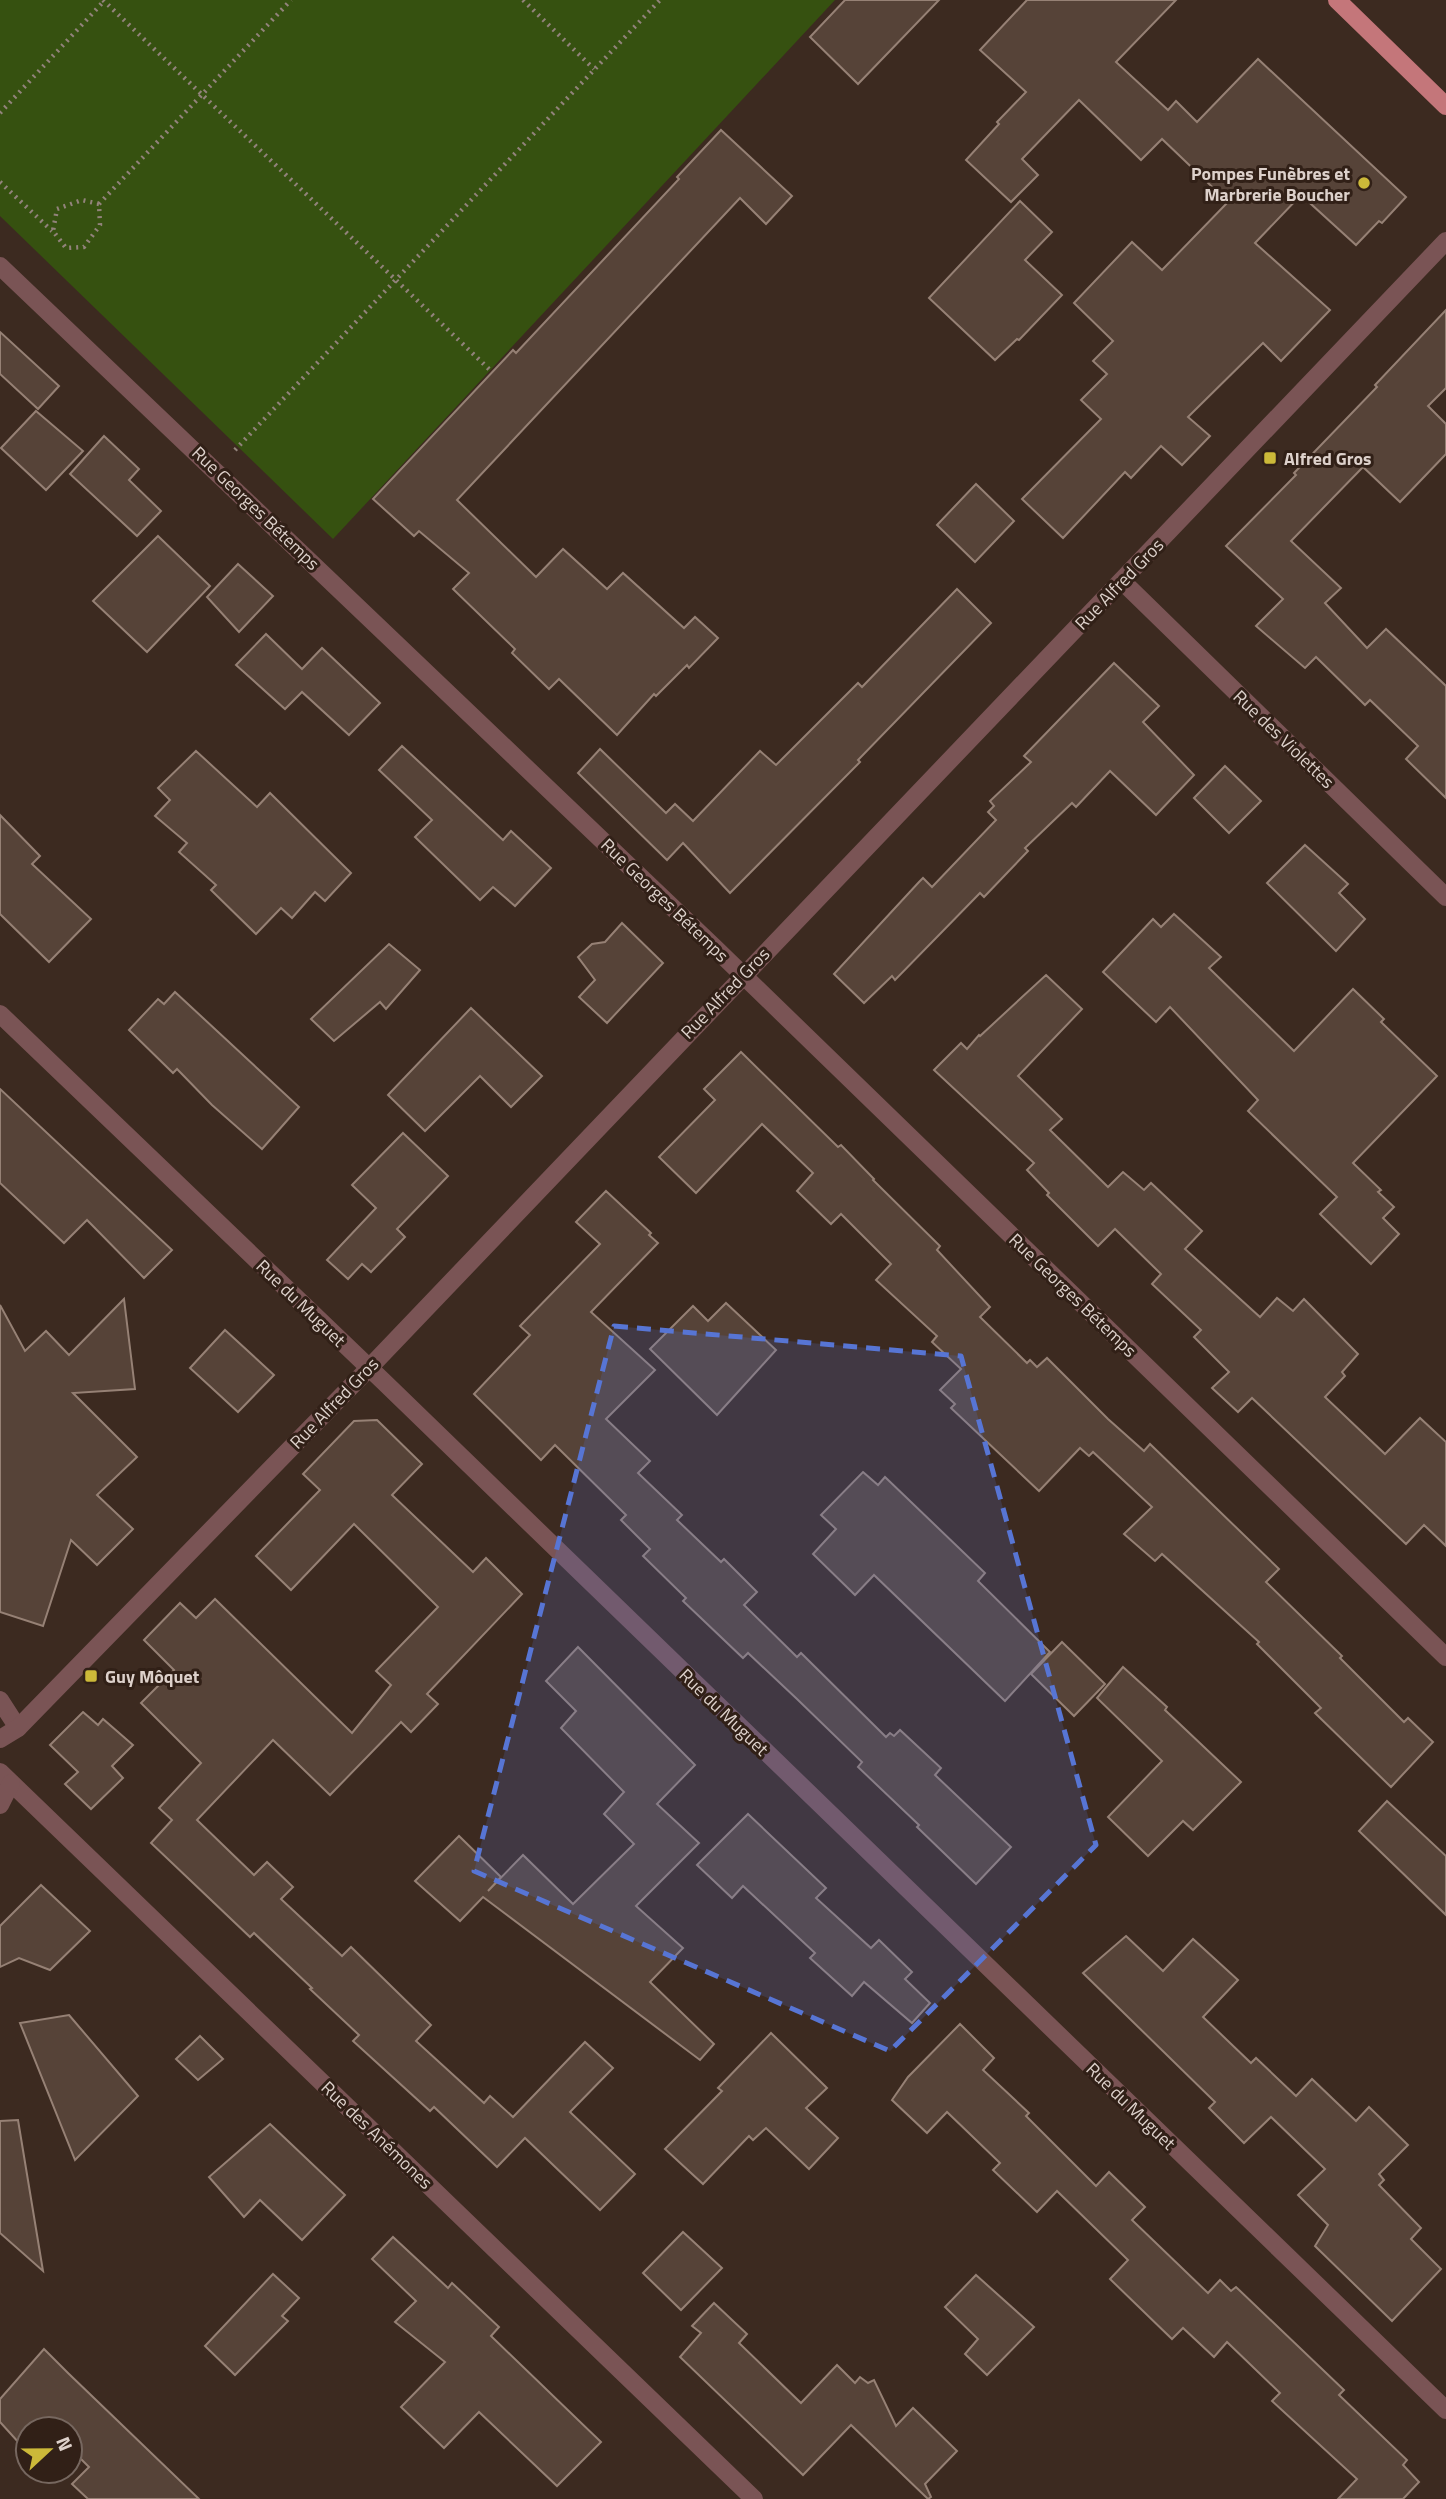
<svg xmlns="http://www.w3.org/2000/svg" width="1446" height="2499" font-family="'Titillium Web',sans-serif">
<style>
.green{fill:#365110}
.building{fill:#564338;stroke:#968175;stroke-width:2}
.lines{fill:none;stroke-linecap:round;stroke-linejoin:round}
.path{stroke:#92837b;stroke-width:4.5;stroke-dasharray:2 5;stroke-linecap:butt}
.minor{stroke:#7a5455;stroke-width:18}
.primary{stroke:#c4767a;stroke-width:18}
.marked{fill:#5775d4;fill-opacity:0.2;stroke:#5775d4;stroke-width:5;stroke-dasharray:14 9;stroke-linejoin:round}
.poi-dot{fill:#ccb939;stroke:#312017;stroke-width:2.5}
.labels{text-anchor:middle;dominant-baseline:central;stroke-width:6;stroke-linejoin:round;paint-order:stroke}
.poi-label{font-size:18px;font-weight:bold;fill:#ddd1cb;stroke:#312017;text-anchor:start}
.street-label{font-size:18px;fill:#ddd1cb;stroke:#312017}
</style>
<rect width="100%" height="100%" fill="#3c2a20"/>
<!-- green -->
<polygon class="green" points="0,0 835,0 333,539 0,216"/>
<!-- building -->
<g class="building">
<polygon points="845,0 939,0 858,84 810,37"/>
<polygon points="1027,0 1176,0 1116,62 1168,110 1176,101 1197,122 1258,59 1406,197 1382,223 1379,221 1356,245 1301,195 1255,243 1330,310 1281,361 1263,343 1188,417 1210,436 1182,465 1161,446 1131,478 1125,472 1063,538 1022,499 1101,419 1081,400 1107,374 1093,361 1113,341 1074,303 1132,242 1162,270 1228,202 1162,139 1141,160 1079,100 1022,159 1038,175 1011,202 966,160 999,124 997,122 1026,92 980,50"/>
<polygon points="721,130 792,196 766,224 740,198 457,500 536,577 563,549 607,589 623,573 684,628 695,617 718,638 689,668 687,665 656,696 654,694 617,735 559,679 549,689 512,653 515,649 453,589 469,573 419,531 414,536 373,499 513,350 516,353 679,179 677,177"/>
<polygon points="1020,201 1052,232 1025,260 1062,295 1019,340 1017,339 995,360 929,298"/>
<polygon points="1446,310 1446,388 1428,406 1446,424 1446,454 1400,502 1363,467 1291,541 1341,588 1325,603 1367,648 1386,629 1446,686 1446,798 1406,759 1418,746 1370,700 1365,705 1316,657 1305,668 1256,626 1283,599 1226,546 1296,475 1294,473 1377,387 1375,385"/>
<polygon points="0,332 59,386 38,409 0,374"/>
<polygon points="36,411 83,451 46,490 1,448"/>
<polygon points="104,436 139,469 129,480 161,511 137,536 70,474"/>
<polygon points="976,484 1014,521 975,562 937,525"/>
<polygon points="158,536 210,586 147,652 93,601"/>
<polygon points="238,564 273,596 239,632 207,597"/>
<polygon points="957,589 991,623 858,760 860,762 730,893 683,843 667,860 578,773 600,749 666,813 675,804 693,821 760,751 776,765 858,683 862,687"/>
<polygon points="266,634 302,669 322,648 380,703 349,735 302,692 285,709 236,665"/>
<polygon points="1114,663 1159,706 1143,722 1194,775 1156,815 1110,771 1076,807 1072,803 1025,848 1028,851 984,897 980,893 895,980 892,976 864,1003 834,974 919,882 923,878 932,887 996,820 988,812 994,806 990,801 1031,762 1024,756"/>
<polygon points="402,746 503,840 511,831 551,868 515,906 493,887 480,900 415,837 432,820 379,770"/>
<polygon points="196,751 257,807 270,793 351,873 325,901 315,892 292,918 281,908 256,934 211,890 216,885 179,852 187,843 155,816 170,800 158,788"/>
<polygon points="1225,766 1261,801 1229,833 1194,798"/>
<polygon points="0,815 40,856 32,864 91,919 49,962 0,914"/>
<polygon points="1305,845 1348,884 1339,893 1365,919 1336,951 1267,883"/>
<polygon points="1174,914 1221,957 1209,968 1294,1051 1353,989 1384,1019 1381,1022 1437,1076 1353,1163 1381,1190 1378,1192 1394,1207 1383,1218 1399,1234 1371,1264 1320,1214 1337,1197 1248,1111 1258,1100 1170,1007 1156,1022 1103,972 1153,919 1161,927"/>
<polygon points="622,923 663,963 607,1023 579,997 595,980 578,957 592,944 605,942"/>
<polygon points="389,944 420,970 386,1009 380,1002 334,1041 311,1019"/>
<polygon points="1046,975 1082,1009 1018,1076 1062,1119 1050,1130 1108,1187 1123,1172 1144,1190 1151,1183 1202,1231 1185,1249 1260,1317 1277,1298 1293,1311 1304,1299 1358,1354 1342,1372 1345,1376 1325,1397 1385,1454 1420,1418 1446,1442 1446,1546 1424,1525 1406,1544 1252,1398 1238,1412 1212,1388 1229,1372 1194,1337 1201,1330 1152,1284 1161,1274 1115,1229 1098,1246 1047,1195 1049,1193 1027,1170 1034,1163 934,1070 961,1043 967,1049 979,1035 980,1036"/>
<polygon points="175,992 299,1107 262,1149 212,1105 177,1069 173,1073 129,1030 158,999 164,1004"/>
<polygon points="471,1008 542,1076 511,1107 480,1076 425,1131 388,1095"/>
<polygon points="741,1052 838,1147 841,1145 874,1179 873,1180 940,1246 937,1250 990,1307 980,1317 1027,1363 1030,1360 1037,1367 1047,1358 1108,1419 1144,1451 1150,1444 1279,1569 1266,1582 1342,1656 1340,1658 1404,1722 1408,1718 1433,1742 1391,1787 1315,1713 1321,1708 1257,1644 1259,1642 1162,1554 1155,1561 1124,1534 1152,1507 1093,1452 1089,1456 1080,1448 1039,1491 951,1408 955,1404 940,1390 961,1369 932,1342 937,1336 876,1280 891,1264 841,1214 831,1224 797,1191 813,1173 762,1124 696,1193 659,1157 715,1100 704,1089"/>
<polygon points="0,1089 172,1250 144,1278 87,1220 64,1243 0,1183"/>
<polygon points="403,1133 448,1176 397,1229 405,1237 371,1272 362,1264 348,1279 327,1260 376,1208 352,1185"/>
<polygon points="606,1191 651,1233 649,1235 658,1243 591,1312 655,1370 606,1419 650,1461 638,1473 682,1515 677,1520 721,1562 724,1559 757,1592 744,1605 797,1657 801,1653 886,1737 890,1733 894,1736 900,1730 941,1768 935,1775 1011,1847 976,1884 917,1827 919,1825 858,1767 862,1762 797,1699 748,1653 743,1658 683,1601 686,1598 643,1556 650,1549 621,1520 626,1515 555,1445 541,1460 474,1394 530,1335 520,1326 600,1244 576,1222"/>
<polygon points="124,1299 135,1389 73,1393 137,1457 97,1495 133,1529 97,1565 71,1540 43,1626 0,1612 0,1305 25,1351 46,1331 69,1355"/>
<polygon points="726,1303 776,1350 717,1415 650,1349 693,1306 708,1321"/>
<polygon points="225,1330 274,1375 238,1412 190,1368"/>
<polygon points="377,1420 422,1464 392,1495 473,1572 486,1558 522,1594 427,1694 438,1704 411,1732 401,1722 330,1795 273,1740 197,1820 254,1875 267,1862 293,1887 281,1899 342,1956 351,1947 431,2025 416,2041 484,2103 490,2096 513,2117 585,2042 613,2068 570,2112 635,2174 600,2210 525,2138 497,2167 434,2107 430,2111 353,2041 359,2035 310,1989 312,1988 254,1933 250,1937 151,1843 172,1820 159,1808 201,1763 141,1703 174,1670 144,1640 180,1603 196,1618 215,1599 352,1733 391,1685 376,1671 438,1607 354,1524 291,1590 256,1556 320,1490 303,1474 354,1421"/>
<polygon points="863,1472 878,1485 885,1477 985,1573 978,1581 1050,1652 1005,1701 874,1575 855,1595 813,1554 836,1529 821,1515"/>
<polygon points="1062,1642 1105,1684 1074,1716 1031,1674"/>
<polygon points="578,1647 695,1765 657,1804 699,1843 636,1906 683,1948 650,1982 714,2044 700,2060 483,1897 460,1921 415,1881 459,1836 501,1877 488,1891 523,1855 573,1904 634,1844 604,1814 624,1792 561,1728 576,1711 546,1681"/>
<polygon points="1123,1667 1167,1707 1165,1710 1241,1782 1193,1830 1183,1821 1148,1856 1108,1817 1162,1761 1097,1698"/>
<polygon points="83,1712 98,1725 103,1719 133,1745 112,1766 123,1778 91,1809 65,1784 78,1772 50,1745"/>
<polygon points="1387,1801 1446,1856 1446,1915 1359,1831"/>
<polygon points="748,1814 826,1888 816,1898 871,1948 879,1940 912,1972 905,1979 930,2003 912,2023 864,1982 852,1996 810,1958 815,1953 743,1886 732,1898 697,1865"/>
<polygon points="41,1885 90,1931 50,1970 19,1958 0,1967 0,1926"/>
<polygon points="1126,1936 1163,1971 1193,1939 1238,1980 1203,2017 1251,2063 1256,2058 1296,2096 1312,2079 1356,2121 1369,2107 1408,2145 1379,2174 1384,2180 1379,2185 1421,2228 1411,2239 1441,2269 1392,2321 1315,2246 1328,2225 1298,2195 1325,2169 1271,2117 1244,2143 1209,2108 1215,2102 1083,1973"/>
<polygon points="69,2015 138,2096 75,2160 20,2023"/>
<polygon points="960,2024 994,2058 983,2070 1029,2113 1026,2116 1096,2186 1109,2172 1145,2207 1132,2220 1208,2293 1220,2280 1231,2291 1236,2287 1344,2390 1339,2395 1407,2460 1403,2465 1419,2482 1403,2499 1338,2499 1357,2479 1272,2401 1280,2393 1227,2342 1214,2357 1183,2328 1172,2339 1110,2279 1128,2260 1057,2191 1037,2212 993,2170 1000,2163 947,2112 927,2133 892,2100 908,2077"/>
<polygon points="771,2033 827,2088 806,2108 838,2138 809,2169 766,2128 753,2140 749,2136 703,2184 665,2149 722,2091 718,2088"/>
<polygon points="200,2036 223,2059 198,2080 176,2059"/>
<polygon points="18,2120 43,2271 0,2233 0,2121"/>
<polygon points="270,2124 345,2195 302,2240 260,2200 244,2217 209,2177"/>
<polygon points="683,2232 722,2268 681,2310 643,2273"/>
<polygon points="393,2237 448,2288 452,2283 499,2327 491,2336 601,2442 557,2486 479,2412 444,2448 401,2407 445,2362 395,2322 416,2301 372,2259"/>
<polygon points="273,2274 299,2298 282,2316 288,2321 235,2375 205,2346"/>
<polygon points="976,2275 1034,2327 987,2375 965,2354 978,2339 945,2307"/>
<polygon points="714,2303 747,2334 739,2343 801,2403 837,2365 855,2383 860,2377 868,2383 874,2380 896,2426 913,2408 957,2451 925,2484 931,2497 928,2499 851,2425 803,2475 680,2357 701,2333 692,2326"/>
<polygon points="44,2349 68,2373 199,2499 88,2499 72,2484 89,2467 70,2448 70,2429 51,2429 43,2421 35,2429 28,2429 28,2436 20,2444 0,2422 0,2399"/>
</g>
<g class="lines">
<!-- path -->
<g class="path">
<polyline points="103,0 490,370"/>
<polyline points="523,0 594,69"/>
<polyline points="0,113 104,1"/>
<polyline points="0,182 52,231"/>
<polyline points="99,204 82,200 57,209 53,231 66,248 84,247 100,225 99,204 291,0"/>
<polyline points="235,450 660,0"/>
</g>
<!-- minor -->
<g class="minor">
<polyline points="0,266 714,947 1446,1657"/>
<polyline points="1122,581 1446,897"/>
<polyline points="0,1014 383,1381 1446,2410"/>
<polyline points="0,1700 18,1728"/>
<polyline points="0,1739 18,1728 369,1368 1446,241"/>
<polyline points="0,1772 754,2499"/>
<polyline points="0,1805 11,1783"/>
</g>
<!-- primary -->
<polyline class="primary" points="1337,0 1446,106"/>
</g>
<!-- marked area -->
<path class="marked" d="M614,1326L961,1356L1096,1845L890,2051L474,1871Z"/>
<!-- markers -->
<g class="poi-dot">
<circle cx="1364" cy="183" r="7"/>
<rect x="1263" y="451" width="14" height="14" rx="3.5"/>
<rect x="84" y="1669" width="14" height="14" rx="3.5"/>
</g>
<g class="labels">
<!-- poi labels -->
<g class="poi-label">
<text x="1350" y="173" text-anchor="end">Pompes Funèbres et<tspan x="1350" dy="21">Marbrerie Boucher</tspan></text>
<text x="1284" y="458">Alfred Gros</text>
<text x="105" y="1676">Guy Môquet</text>
</g>
<!-- street labels -->
<g class="street-label">
<text transform="translate(256 508) rotate(44)">Rue Georges Bétemps</text>
<text transform="translate(1119 584) rotate(-46)">Rue Alfred Gros</text>
<text transform="translate(1284 739) rotate(44)">Rue des Violettes</text>
<text transform="translate(665 900) rotate(44)">Rue Georges Bétemps</text>
<text transform="translate(725 993) rotate(-46)">Rue Alfred Gros</text>
<text transform="translate(1073 1295) rotate(44)">Rue Georges Bétemps</text>
<text transform="translate(301 1303) rotate(44)">Rue du Muguet</text>
<text transform="translate(334 1403) rotate(-46)">Rue Alfred Gros</text>
<text transform="translate(724 1712) rotate(44)">Rue du Muguet</text>
<text transform="translate(1131 2106) rotate(44)">Rue du Muguet</text>
<text transform="translate(377 2135) rotate(44)">Rue des Anémones</text>
</g>
</g>
<!-- north arrow -->
<g transform="translate(49 2450) rotate(68)"><circle r="33" fill="#312017" stroke="#76675f" stroke-width="2"/>
<path d="M0-5L12 26L0 18L-12 26Z" fill="#ccb939"/>
<text y="-10" font-size="19" font-weight="bold" text-anchor="middle" fill="#ddd1cb">N</text>
</g>
</svg>
